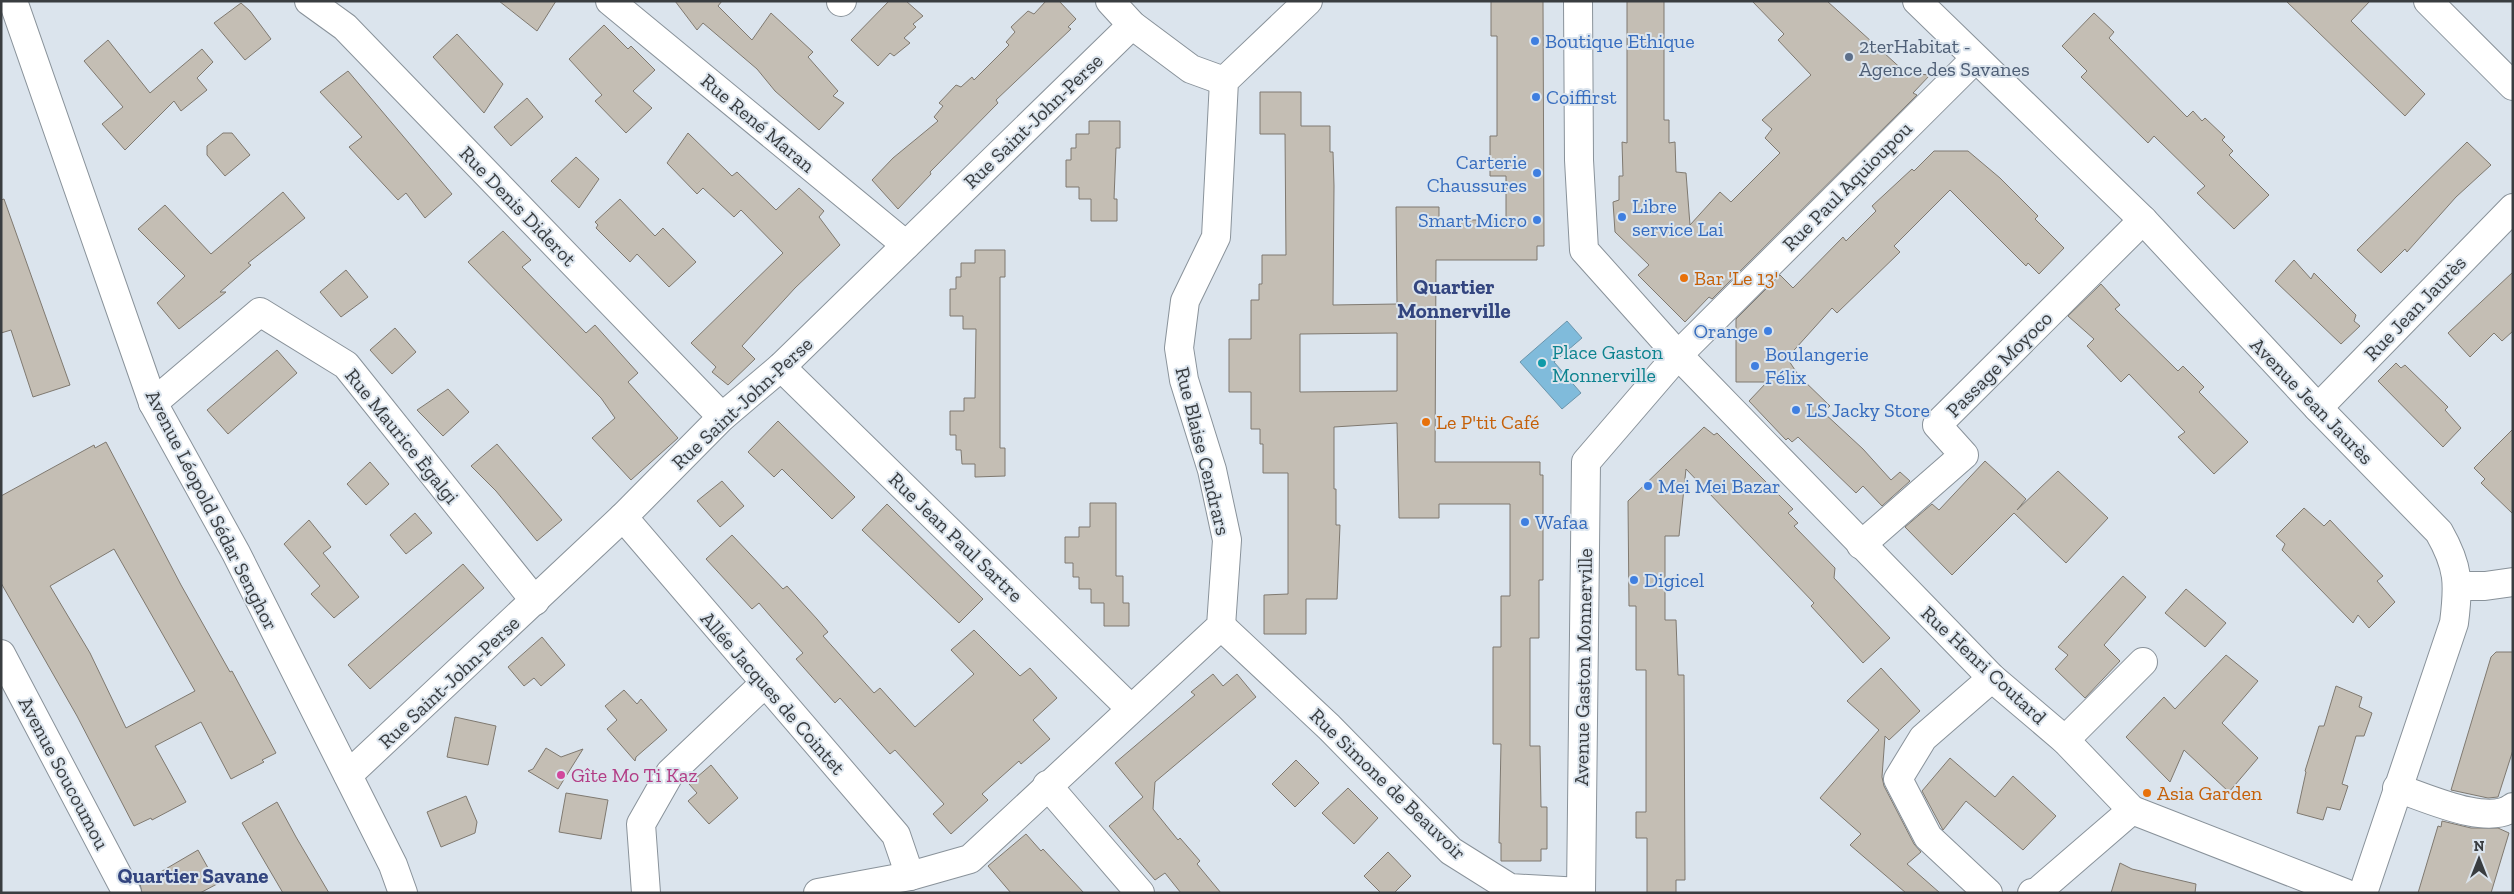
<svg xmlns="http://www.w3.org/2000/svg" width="2514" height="894" font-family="'Zilla Slab',serif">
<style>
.water{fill:#80bbdb;stroke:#6b95ac}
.building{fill:#c4beb4;stroke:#7f7970;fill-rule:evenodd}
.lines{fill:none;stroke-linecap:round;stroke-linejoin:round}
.minor-casing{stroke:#89929a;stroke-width:30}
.minor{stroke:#fff;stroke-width:28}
.shop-dot{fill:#3f7fe0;stroke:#dbe4ed;stroke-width:2}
.service-dot{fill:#5c6f8a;stroke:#dbe4ed;stroke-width:2}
.food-dot{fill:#e8710a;stroke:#dbe4ed;stroke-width:2}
.culture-dot{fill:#0f9aa8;stroke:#dbe4ed;stroke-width:2}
.hotel-dot{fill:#d1479c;stroke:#dbe4ed;stroke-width:2}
.labels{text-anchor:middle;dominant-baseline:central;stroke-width:4;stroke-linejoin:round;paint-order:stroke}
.shop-label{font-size:20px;fill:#366cbe;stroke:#dbe4ed;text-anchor:start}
.service-label{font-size:20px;fill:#4e5e75;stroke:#dbe4ed;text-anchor:start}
.street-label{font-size:20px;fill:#393d40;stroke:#dbe4ed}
.food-label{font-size:20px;fill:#c56008;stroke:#dbe4ed;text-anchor:start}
.culture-label{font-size:20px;fill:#0d838f;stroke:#dbe4ed;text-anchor:start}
.hotel-label{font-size:20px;fill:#b23c85;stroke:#dbe4ed;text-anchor:start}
.neighbourhood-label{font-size:21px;font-weight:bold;fill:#33457f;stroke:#dbe4ed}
</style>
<rect width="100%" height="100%" fill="#dbe4ed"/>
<!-- water -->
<polygon class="water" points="1567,321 1582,338 1554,362 1581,393 1562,409 1520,362"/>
<!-- building -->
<g class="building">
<polygon points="499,1 556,1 537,31"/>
<polygon points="675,1 722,1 718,6 752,40 771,13 813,52 808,57 838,91 833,96 844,103 819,130 775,91 757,69 703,23 697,30"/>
<polygon points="889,1 906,1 923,16 913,24 916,27 904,38 910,43 894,56 890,53 878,66 851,40"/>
<polygon points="1046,1 1059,1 1076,19 1068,27 1071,29 996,100 998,103 930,172 931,174 898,209 872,180 893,158 938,121 934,117 943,106 939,103 956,85 961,87 972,77 974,80 1009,45 1006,42 1015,32 1011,27 1028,11 1034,14"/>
<path d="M1491,1H1543L1544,246H1537V260H1436L1435,462H1540V475H1543V580H1539V638H1530V746H1540L1541,807H1547V849H1541V861H1501V843H1499L1501,744H1493V647H1501V596H1510V504H1439V518H1399L1397,423L1334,427V489H1336V525H1340L1337,599H1306V634H1264V595L1288,594V473H1263V444H1260V429H1251V392H1229V339H1251V300H1259V284H1262V255H1286L1285,134H1260V92H1301V126H1330V152H1333L1334,186L1333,305L1397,304L1396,207H1439V220H1506V176H1490V136H1497V36H1491ZM1397,333V391L1300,392V334Z"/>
<polygon points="1627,1 1664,1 1664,120 1669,120 1669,143 1675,142 1676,172 1686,173 1690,225 1720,192 1731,202 1780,153 1765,138 1772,129 1762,120 1811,75 1778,40 1784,34 1752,1 1827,1 1906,73 1930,75 1913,93 1917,95 1712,299 1709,297 1685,322 1638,275 1649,265 1615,232 1613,202 1619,200 1619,176 1623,176 1622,142 1627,143"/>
<polygon points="2286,1 2370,1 2351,21 2425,94 2405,116"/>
<polygon points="241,3 250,11 271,39 245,60 214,23"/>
<polygon points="2094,13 2114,32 2109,38 2187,117 2193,111 2202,121 2205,118 2225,137 2222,140 2233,151 2229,155 2269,195 2234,229 2197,193 2205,186 2154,136 2148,143 2081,77 2087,71 2062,46"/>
<polygon points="604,25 628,49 631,46 655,70 633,91 652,108 626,133 595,101 602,95 569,59"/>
<polygon points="457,34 503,84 484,113 433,57"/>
<polygon points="108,40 150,93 202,49 213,62 197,78 207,90 181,111 174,101 125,150 102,124 123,107 84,61"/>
<polygon points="348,71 452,194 425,218 406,193 398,200 349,147 362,137 320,92"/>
<polygon points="527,98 543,117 511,146 494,127"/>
<polygon points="1089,121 1120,121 1120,148 1116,148 1114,199 1117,199 1117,221 1091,221 1091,199 1079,199 1079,187 1066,187 1066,160 1071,160 1071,148 1076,148 1076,134 1089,134"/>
<polygon points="223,133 232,133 250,155 225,176 207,155 207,146"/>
<polygon points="688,133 732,176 737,172 776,210 799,188 824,211 819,217 840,245 795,288 742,346 755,359 728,385 712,372 716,367 691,343 783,253 741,210 734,217 703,188 697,194 667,163"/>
<polygon points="2467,142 2491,165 2456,197 2407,252 2405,249 2381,273 2357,250"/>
<polygon points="1934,151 1968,151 2000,178 2038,216 2035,219 2064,248 2039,274 2028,263 2026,266 1950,190 1894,246 1900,252 1837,313 1832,308 1787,358 1799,376 1830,406 1823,412 1863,449 1891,480 1900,472 1910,481 1882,506 1863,486 1856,493 1798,437 1792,442 1788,438 1786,440 1749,401 1767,382 1736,382 1736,319 1780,275 1793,288 1843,237 1846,241 1876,211 1872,206 1912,169 1914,171"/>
<polygon points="576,157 599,179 579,208 551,181"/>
<polygon points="283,192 305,218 248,263 251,265 220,292 226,292 179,329 157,303 185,276 138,229 165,205 211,254"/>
<polygon points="4,199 70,385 33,397 11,330 1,333 1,200"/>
<polygon points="620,199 655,236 663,228 696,262 669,287 637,254 630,262 596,228 598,225 595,222"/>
<polygon points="503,231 531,260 522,267 586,333 595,325 638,373 628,382 678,438 631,480 592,438 615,418 601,398 468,262"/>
<polygon points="975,250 1005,250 1005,277 1000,277 1000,448 1005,448 1005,476 975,477 975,464 962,464 961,450 956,450 956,435 950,435 950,411 964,411 964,398 975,398 976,329 963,329 963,316 950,316 950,289 956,289 956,277 961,277 961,263 975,263"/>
<polygon points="2294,260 2311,279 2314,273 2356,315 2354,321 2360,326 2341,344 2275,281"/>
<polygon points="346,270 368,297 341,317 320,292"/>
<polygon points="2513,272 2513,331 2502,341 2494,333 2470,357 2448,333"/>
<polygon points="2101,284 2120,305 2115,309 2178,371 2183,366 2204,387 2199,392 2248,442 2214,474 2178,437 2185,432 2129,374 2121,382 2087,346 2094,339 2068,316"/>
<polygon points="395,328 416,352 392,374 370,350"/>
<polygon points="277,350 297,373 228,434 207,410"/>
<polygon points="2396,363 2401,368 2405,365 2448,407 2445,410 2461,428 2443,447 2378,381"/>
<polygon points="448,389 469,412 443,436 417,410"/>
<polygon points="778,421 855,497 832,519 782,469 774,477 748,452"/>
<polygon points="1704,427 1714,435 1717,433 1793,509 1788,513 1798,523 1794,526 1835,568 1834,578 1890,638 1863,663 1811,606 1814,603 1686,469 1679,536 1665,536 1665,620 1676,620 1678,675 1684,675 1685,880 1676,880 1676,893 1647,893 1647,838 1636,838 1636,812 1646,812 1646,670 1636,670 1636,606 1629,606 1628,501"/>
<polygon points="2513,429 2513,514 2481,483 2485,479 2474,468"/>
<path d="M106,442L181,585L230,672L232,671L276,753L262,760L264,762L231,779L201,722L155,746L186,802L152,820L151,818L134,826L77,716L1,583V496L94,445L95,448ZM114,549L195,691L126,728L90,653L50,586Z"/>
<polygon points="497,444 562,520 537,541 496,491 471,466"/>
<polygon points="1985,461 2026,499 2017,510 2058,471 2108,518 2066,563 2014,513 1952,575 1905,527 1932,504 1939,510"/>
<polygon points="370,462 389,484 366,505 347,484"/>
<polygon points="722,481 744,506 720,527 697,501"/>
<polygon points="1090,503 1116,503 1116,576 1123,576 1123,603 1129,603 1129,626 1104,626 1104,603 1091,603 1091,589 1079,589 1079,577 1073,577 1073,563 1065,563 1065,537 1079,537 1079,527 1090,527"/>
<polygon points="887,504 983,599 959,623 862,530"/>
<polygon points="2304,508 2324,526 2330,520 2383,576 2377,581 2395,602 2369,628 2358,615 2353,623 2282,550 2285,544 2276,536"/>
<polygon points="415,513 432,533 406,554 390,535"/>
<polygon points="309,520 331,547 323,553 359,597 334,618 311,594 320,586 284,544"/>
<polygon points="732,535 783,589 787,586 817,619 828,632 823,636 874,693 880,688 915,727 974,674 951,650 974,630 1020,676 1030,668 1057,698 1033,720 1050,739 1021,764 1019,761 982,794 988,800 951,834 933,814 944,804 895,750 890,754 840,698 835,703 796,659 803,653 771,617 759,603 752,609 706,559"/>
<polygon points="463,564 484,588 370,689 348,665"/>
<polygon points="2123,576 2146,597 2104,645 2120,661 2085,698 2055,669 2068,655 2058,647"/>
<polygon points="2186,589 2226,623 2205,647 2165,613"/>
<polygon points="542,637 565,665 541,686 534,678 524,686 508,667"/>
<polygon points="2496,652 2513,652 2513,750 2498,797 2488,798 2451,790 2491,657"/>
<polygon points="2226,655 2258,681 2222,723 2258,758 2229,792 2184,750 2170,782 2126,737 2164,697 2175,709"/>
<polygon points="1881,668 1920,711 1889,740 1885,736 1882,777 1884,786 1914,844 1921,852 1907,864 1940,893 1906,893 1850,845 1861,834 1820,798 1879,730 1847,701"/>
<polygon points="1213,674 1223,686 1237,674 1256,697 1155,782 1153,809 1178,840 1180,838 1200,861 1197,864 1221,893 1181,893 1165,873 1155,880 1109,826 1143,797 1115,763 1195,695 1191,692"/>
<polygon points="2336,686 2362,697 2359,707 2372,713 2364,736 2356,736 2342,784 2348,786 2340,810 2327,807 2323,820 2297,813 2306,772 2305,771 2319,726 2324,726"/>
<polygon points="624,690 637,704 641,699 667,730 636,757 635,761 607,729 617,720 605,706"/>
<polygon points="455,717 496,726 488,765 447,757"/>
<polygon points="546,748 561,757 583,749 558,789 528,771 533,769"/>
<polygon points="1950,758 1995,797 2013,776 2056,816 2023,850 1966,801 1943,830 1922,791"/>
<polygon points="1296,760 1319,783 1295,807 1272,784"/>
<polygon points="711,765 738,798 709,824 688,801 697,793 689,784"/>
<polygon points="1348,788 1378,818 1354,844 1322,813"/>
<polygon points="566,793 608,800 601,839 559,832"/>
<polygon points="466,796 477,822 475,833 441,847 427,812"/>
<polygon points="277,802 296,837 329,893 283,893 242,823"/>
<polygon points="2442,821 2471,828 2498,828 2509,833 2491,893 2418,893 2438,826 2441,827"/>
<polygon points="1026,834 1041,851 1043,849 1084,893 1011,893 988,866"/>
<polygon points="198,850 217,884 200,893 142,893 140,884"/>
<polygon points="1388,852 1411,876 1394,893 1381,893 1364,876"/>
<polygon points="2120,863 2132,869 2196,884 2195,893 2111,893"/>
</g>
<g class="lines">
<defs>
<g id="minor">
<polyline points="13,1 153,403 236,553 393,865 403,893"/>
<polyline points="309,1 345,27 722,417"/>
<polyline points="610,1 906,245"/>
<polyline points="1110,1 1132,25 1191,69 1224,81"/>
<polyline points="1578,1 1579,160 1584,250 1678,355 1586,462 1581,893"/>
<path d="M1917,1L2143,220L2318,408L2439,532C2459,567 2459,584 2454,623L2363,893"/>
<polyline points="2428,1 2513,86"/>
<polyline points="841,2 842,1"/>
<polyline points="1975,59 1678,355 1992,678 2065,740 2132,810 2345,893"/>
<polyline points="781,367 1130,708"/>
<polyline points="153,403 260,312 346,365 535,601"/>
<polyline points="2318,408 2513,208"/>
<polyline points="623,517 896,835 910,876"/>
<polyline points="1861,545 1964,455 1937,425 2143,220"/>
<polyline points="2459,586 2485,586 2513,582"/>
<polyline points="1221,626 1329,727 1451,851 1510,888 1581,892"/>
<polyline points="1,654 127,893"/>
<polyline points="2065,740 2143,662"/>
<polyline points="348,775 623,517 722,417 781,367 1132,25"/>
<polyline points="1047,785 1140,893"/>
<path d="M2397,788C2425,797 2488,827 2513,807"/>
<polyline points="646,893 641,824 670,773 765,683"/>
<polyline points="818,893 910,876 970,859 1221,626 1227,540 1212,470 1184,380 1179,348 1185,301 1216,237 1224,81 1308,1"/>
<polyline points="1988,893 1928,837 1898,779 1923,738 1992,678"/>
<polyline points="2032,893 2037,892 2132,810"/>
</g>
</defs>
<!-- minor casing -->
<use href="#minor" class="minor-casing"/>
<!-- minor -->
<use href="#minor" class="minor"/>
</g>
<!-- markers -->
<g class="shop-dot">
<circle cx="1535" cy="41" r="5"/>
<circle cx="1536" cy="97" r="5"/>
<circle cx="1537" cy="173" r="5"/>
<circle cx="1622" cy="217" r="5"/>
<circle cx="1537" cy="220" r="5"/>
<circle cx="1768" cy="331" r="5"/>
<circle cx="1755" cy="366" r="5"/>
<circle cx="1796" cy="410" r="5"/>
<circle cx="1648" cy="486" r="5"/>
<circle cx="1525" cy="522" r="5"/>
<circle cx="1634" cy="580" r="5"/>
</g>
<circle class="service-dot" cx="1849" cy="57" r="5"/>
<g class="food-dot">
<circle cx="1684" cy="278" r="5"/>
<circle cx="1426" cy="422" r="5"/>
<circle cx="2147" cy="793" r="5"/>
</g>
<circle class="culture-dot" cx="1542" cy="363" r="5"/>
<circle class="hotel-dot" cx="561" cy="775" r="5"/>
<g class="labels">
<!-- shop labels -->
<g class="shop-label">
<text x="1545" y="41">Boutique Ethique</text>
<text x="1546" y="97">Coiffirst</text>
<text x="1527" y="162" text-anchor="end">Carterie<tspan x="1527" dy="23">Chaussures</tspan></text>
<text x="1632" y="206">Libre<tspan x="1632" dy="23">service Lai</tspan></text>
<text x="1527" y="220" text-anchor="end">Smart Micro</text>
<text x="1758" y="331" text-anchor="end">Orange</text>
<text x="1765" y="354">Boulangerie<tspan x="1765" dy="23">Félix</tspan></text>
<text x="1806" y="410">LS Jacky Store</text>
<text x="1658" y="486">Mei Mei Bazar</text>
<text x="1535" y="522">Wafaa</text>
<text x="1644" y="580">Digicel</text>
</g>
<!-- service labels -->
<g class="service-label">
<text x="1859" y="46">2terHabitat -<tspan x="1859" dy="23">Agence des Savanes</tspan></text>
</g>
<!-- street labels -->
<g class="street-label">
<text transform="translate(1033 121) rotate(-44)">Rue Saint-John-Perse</text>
<text transform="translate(758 123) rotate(40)">Rue René Maran</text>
<text transform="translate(1847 186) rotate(-45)">Rue Paul Aquioupou</text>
<text transform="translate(518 206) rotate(46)">Rue Denis Diderot</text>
<text transform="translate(2415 308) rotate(-46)">Rue Jean Jaurès</text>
<text transform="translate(1999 364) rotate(-45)">Passage Moyoco</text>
<text transform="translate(2312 401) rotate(46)">Avenue Jean Jaurès</text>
<text transform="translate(742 403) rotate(-43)">Rue Saint-John-Perse</text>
<text transform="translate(402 436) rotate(51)">Rue Maurice Ègalgi</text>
<text transform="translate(1203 451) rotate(76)">Rue Blaise Cendrars</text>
<text transform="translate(212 510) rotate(63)">Avenue Léopold Sédar Senghor</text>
<text transform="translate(956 537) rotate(44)">Rue Jean Paul Sartre</text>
<text transform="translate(1984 665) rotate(43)">Rue Henri Coutard</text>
<text transform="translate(1583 667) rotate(-89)">Avenue Gaston Monnerville</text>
<text transform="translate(449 682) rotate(-43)">Rue Saint-John-Perse</text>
<text transform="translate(773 693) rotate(49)">Allée Jacques de Cointet</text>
<text transform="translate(64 773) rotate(62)">Avenue Soucoumou</text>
<text transform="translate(1388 784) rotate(44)">Rue Simone de Beauvoir</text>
</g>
<!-- food labels -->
<g class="food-label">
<text x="1694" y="278">Bar 'Le 13'</text>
<text x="1436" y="422">Le P'tit Café</text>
<text x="2157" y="793">Asia Garden</text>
</g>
<!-- culture labels -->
<g class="culture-label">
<text x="1552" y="352">Place Gaston<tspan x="1552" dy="23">Monnerville</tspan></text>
</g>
<!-- hotel labels -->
<g class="hotel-label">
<text x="571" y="775">Gîte Mo Ti Kaz</text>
</g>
<!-- neighbourhood labels -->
<g class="neighbourhood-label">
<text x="1454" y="286">Quartier<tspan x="1454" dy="24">Monnerville</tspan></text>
<text x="193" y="875">Quartier Savane</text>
</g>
</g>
<!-- border -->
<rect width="2514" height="894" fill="none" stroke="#393d40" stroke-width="5"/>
<!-- north arrow -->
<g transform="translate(2479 859)" stroke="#dbe4ed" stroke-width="4" paint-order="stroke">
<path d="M0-4L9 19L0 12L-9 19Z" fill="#393d40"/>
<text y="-8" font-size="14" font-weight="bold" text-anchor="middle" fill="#393d40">N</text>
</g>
</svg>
